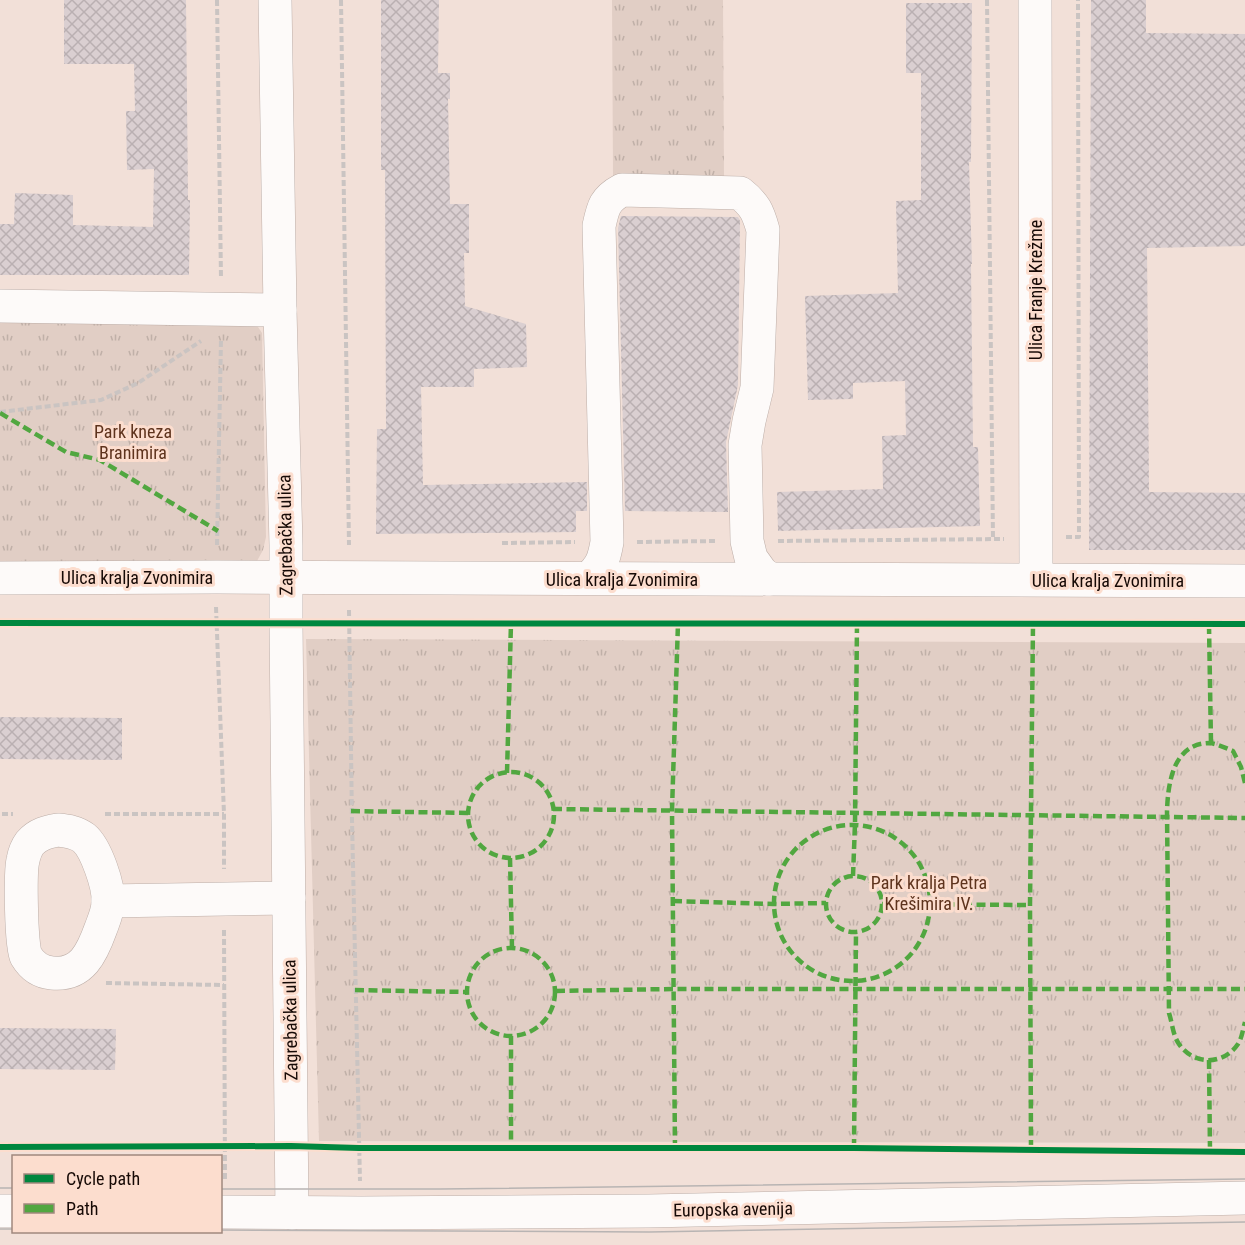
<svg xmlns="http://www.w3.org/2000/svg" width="1245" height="1245" font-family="'Roboto Condensed',sans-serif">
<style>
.park{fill:url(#park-tufts)}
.building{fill:url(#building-cross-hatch)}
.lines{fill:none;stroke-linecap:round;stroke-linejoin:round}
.minor-casing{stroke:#bdaea8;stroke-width:34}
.path{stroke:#cac4c2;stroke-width:4;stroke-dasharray:6 3;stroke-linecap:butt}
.minor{stroke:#fdfaf9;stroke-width:33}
.tram{stroke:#b8b4b3;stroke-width:1.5}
.quiet{stroke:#51a740;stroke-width:4.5;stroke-dasharray:9 4.5;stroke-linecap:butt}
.cycleway-casing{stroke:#fcddce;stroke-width:10}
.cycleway{stroke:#00873e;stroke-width:6}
.labels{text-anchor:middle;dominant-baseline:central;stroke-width:6;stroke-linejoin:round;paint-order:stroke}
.street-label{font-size:18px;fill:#160905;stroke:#fcddce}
.park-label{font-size:18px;fill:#5e331d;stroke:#fcddce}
</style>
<defs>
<pattern id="park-tufts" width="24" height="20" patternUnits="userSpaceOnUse" patternTransform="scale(1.5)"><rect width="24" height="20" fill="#e1cec5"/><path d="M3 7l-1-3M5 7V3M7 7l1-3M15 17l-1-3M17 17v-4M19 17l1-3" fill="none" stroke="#c0b0a8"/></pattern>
<pattern id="building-cross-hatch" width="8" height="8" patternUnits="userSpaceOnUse" patternTransform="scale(1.5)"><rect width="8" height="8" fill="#dacfd1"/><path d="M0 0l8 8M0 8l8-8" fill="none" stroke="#bab0b2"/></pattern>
</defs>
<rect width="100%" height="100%" fill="#f2e0d8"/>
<!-- park -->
<g class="park">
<polygon points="612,0 723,0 724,176 613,176"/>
<polygon points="0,320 256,324 262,333 266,537 263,550 257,561 0,564"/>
<polygon points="306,639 1245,643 1245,1143 319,1141"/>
</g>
<!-- building -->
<g class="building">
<polygon points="64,0 186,0 188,200 190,200 189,275 0,275 0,224 14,224 15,193 73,195 73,225 153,227 154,169 127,170 126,111 135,111 134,64 64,64"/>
<polygon points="381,0 439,0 438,73 450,73 450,99 448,99 450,204 469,204 469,253 464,253 465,306 526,324 527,367 474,369 474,387 421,387 423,485 587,482 587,511 576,511 576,532 376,534 377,429 386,429 385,170 381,170"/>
<polygon points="1091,0 1146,0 1146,33 1245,34 1245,246 1147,248 1149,492 1245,493 1245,550 1089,550"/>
<polygon points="906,3 972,3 971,162 969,162 972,264 971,264 973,447 978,447 980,526 778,531 777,492 883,489 882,436 906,435 905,381 853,383 853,399 808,400 805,296 898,293 896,201 921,200 921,73 906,73"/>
<polygon points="621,216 738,217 740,221 738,385 726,442 728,512 625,511 618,228"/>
<polygon points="0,717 122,718 122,760 0,759"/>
<polygon points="0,1028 116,1029 115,1070 0,1069"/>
</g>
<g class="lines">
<defs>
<g id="minor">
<polyline points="275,0 280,310 286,545 286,623 292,1213"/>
<polyline points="1035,0 1036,579"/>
<polyline points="0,306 280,310"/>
<polyline points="0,578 217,577 1245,581"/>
<path d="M589,578C602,566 604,559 607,542L599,226C603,207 605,199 622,190L740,193C755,205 758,212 763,230L757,388L749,421L745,445L747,541L751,558L761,572L769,579"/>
<path d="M58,830C68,831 76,832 84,838C96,848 109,886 108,902C108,911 104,920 101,928C92,953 82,976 52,973C40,972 32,966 26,956C21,947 20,872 23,860C24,855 27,847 30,843C38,834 47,832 58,830Z"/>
<polyline points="108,901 289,898"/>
<polyline points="0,1211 14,1211"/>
<polyline points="220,1212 361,1213 649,1211 1245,1198"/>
</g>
</defs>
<!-- minor casing -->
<use href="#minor" class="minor-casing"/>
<!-- path -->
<g class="path">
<polyline points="217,0 221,278"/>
<polyline points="341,0 349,545"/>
<polyline points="987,0 993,539"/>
<polyline points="0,412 101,400 138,383 201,341"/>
<polyline points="1066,537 1079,537 1078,0"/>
<polyline points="778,541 1004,539"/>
<polyline points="637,542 716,541"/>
<polyline points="502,543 575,542"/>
<polyline points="217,545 221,340"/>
<polyline points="216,607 224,814 224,869"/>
<polyline points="349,610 352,820 360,1181"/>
<polyline points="2,814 13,814"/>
<polyline points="105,814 224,814"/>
<polyline points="224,930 225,1181"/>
<polyline points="106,983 224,985"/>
</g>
<!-- minor -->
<use href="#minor" class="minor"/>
<!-- tram -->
<g class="tram">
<polyline points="0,1188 14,1188"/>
<polyline points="220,1189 440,1189 1245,1179"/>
<polyline points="0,1229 14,1229"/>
<polyline points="220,1230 649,1232 1245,1222"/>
</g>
<!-- quiet -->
<g class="quiet">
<polyline points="0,413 66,452 100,460 218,531"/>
<polyline points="1209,625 1211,743"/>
<circle cx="511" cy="815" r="43"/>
<polyline points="507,773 511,623"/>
<path d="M1245,783L1241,767L1233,751C1226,748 1217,744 1210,743C1173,743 1168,783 1167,811L1169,1013C1172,1022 1173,1036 1179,1044C1193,1065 1223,1066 1238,1044C1242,1038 1243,1029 1245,1022"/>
<polyline points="553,809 1245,818"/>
<polyline points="351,811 468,813"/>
<circle cx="852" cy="903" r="78"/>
<polyline points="510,858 512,948"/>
<polyline points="853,876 855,824 857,624"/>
<circle cx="854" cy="904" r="28"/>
<polyline points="673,901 773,904 826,903"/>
<polyline points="882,904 1030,905"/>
<circle cx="511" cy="992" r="44"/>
<polyline points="355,990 466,992"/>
<polyline points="556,991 672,989 1245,989"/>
<polyline points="511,1036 511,1149"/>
<polyline points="1209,1060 1210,1151"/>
<polyline points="854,1148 856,932"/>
<polyline points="675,1149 672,810 678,623"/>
<polyline points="1031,1149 1030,905 1033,624"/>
</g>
<defs>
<g id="cycleway">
<polyline points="0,623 1245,624"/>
<polyline points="0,1147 291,1146 359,1148 854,1148 1245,1152"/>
</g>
</defs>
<!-- cycleway casing -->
<use href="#cycleway" class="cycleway-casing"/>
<!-- cycleway -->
<use href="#cycleway" class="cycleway"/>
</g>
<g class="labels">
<!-- street labels -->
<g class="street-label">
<text transform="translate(1035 290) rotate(-90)">Ulica Franje Krežme</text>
<text transform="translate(285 535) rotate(-91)">Zagrebačka ulica</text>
<text x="137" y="577">Ulica kralja Zvonimira</text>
<text x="622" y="579">Ulica kralja Zvonimira</text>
<text x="1108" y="580">Ulica kralja Zvonimira</text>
<text transform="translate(290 1020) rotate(-91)">Zagrebačka ulica</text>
<text transform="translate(733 1209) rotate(-1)">Europska avenija</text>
</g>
<!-- park labels -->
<g class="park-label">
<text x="133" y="431">Park kneza<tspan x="133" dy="21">Branimira</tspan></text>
<text x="929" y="882">Park kralja Petra<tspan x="929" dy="21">Krešimira IV.</tspan></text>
</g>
</g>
<!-- legend -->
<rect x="12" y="1155" width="210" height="78" fill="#fcddce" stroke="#a0887e" stroke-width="1.5"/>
<rect x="24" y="1174" width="30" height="9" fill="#00873e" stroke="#a0887e" stroke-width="1.5"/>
<text x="66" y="1185" font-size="18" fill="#160905">Cycle path</text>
<rect x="24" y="1204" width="30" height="9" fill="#51a740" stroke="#a0887e" stroke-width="1.5"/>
<text x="66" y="1215" font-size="18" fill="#160905">Path</text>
</svg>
